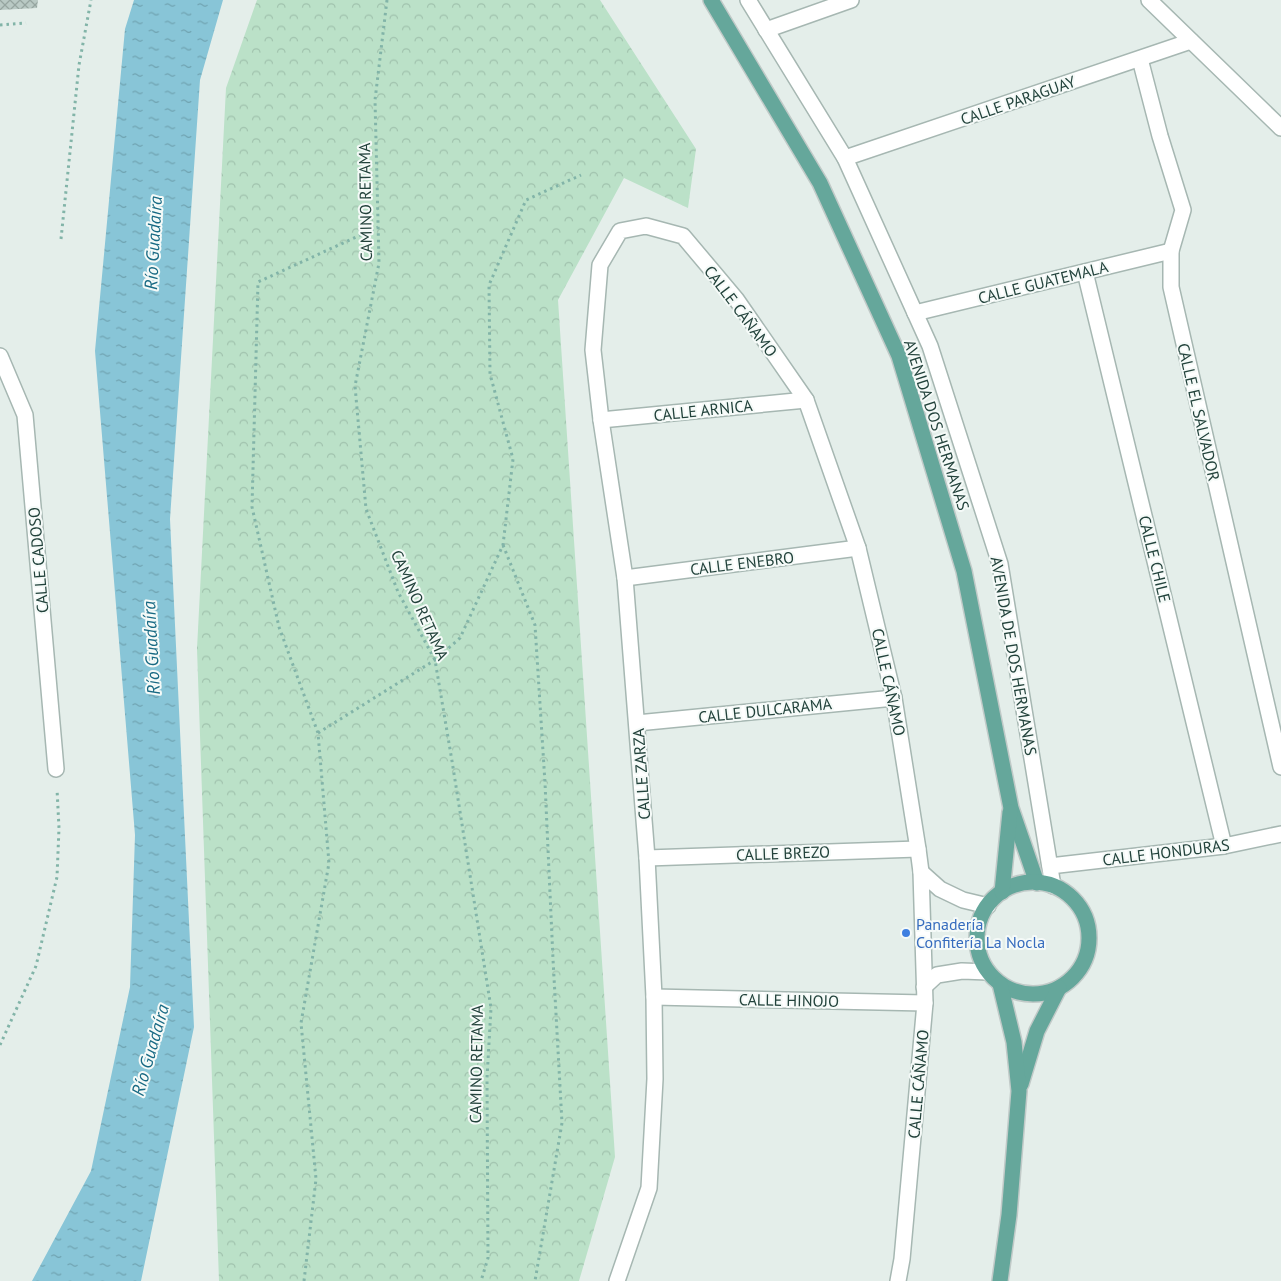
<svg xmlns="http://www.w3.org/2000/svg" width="1281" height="1281" font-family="'PT Sans',sans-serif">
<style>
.forest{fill:url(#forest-crowns)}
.water{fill:url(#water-ripples)}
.building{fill:url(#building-cross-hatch)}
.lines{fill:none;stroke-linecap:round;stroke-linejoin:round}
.minor-casing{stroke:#a6b7b2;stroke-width:18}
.major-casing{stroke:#c1cac8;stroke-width:18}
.path{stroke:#82b4a8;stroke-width:3;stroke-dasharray:2.5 4;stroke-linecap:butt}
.minor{stroke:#fff;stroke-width:15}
.major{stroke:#65a79b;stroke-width:15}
.shop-dot{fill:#3f7fe0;stroke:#f5faf8;stroke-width:2}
.labels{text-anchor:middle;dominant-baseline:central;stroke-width:4;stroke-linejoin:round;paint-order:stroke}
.street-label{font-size:16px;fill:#22423b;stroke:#f5faf8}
.shop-label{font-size:16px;fill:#366cbe;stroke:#f5faf8;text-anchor:start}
.water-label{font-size:18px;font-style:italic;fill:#176983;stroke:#f5faf8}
</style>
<defs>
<pattern id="forest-crowns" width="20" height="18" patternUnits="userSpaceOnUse" patternTransform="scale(1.25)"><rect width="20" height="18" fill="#bbe1c8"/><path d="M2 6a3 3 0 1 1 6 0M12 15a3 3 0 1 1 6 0" fill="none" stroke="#a0c2ad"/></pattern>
<pattern id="water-ripples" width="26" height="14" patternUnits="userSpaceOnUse" patternTransform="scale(1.25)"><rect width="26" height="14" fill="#88c5d7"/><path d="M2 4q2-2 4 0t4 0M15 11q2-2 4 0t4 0" fill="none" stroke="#6fa2b0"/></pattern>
<pattern id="building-cross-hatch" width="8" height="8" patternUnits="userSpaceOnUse" patternTransform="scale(1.25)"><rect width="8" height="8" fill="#b9c9c4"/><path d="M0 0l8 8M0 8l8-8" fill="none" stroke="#96a5a0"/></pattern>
</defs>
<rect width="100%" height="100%" fill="#e4eeea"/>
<!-- forest -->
<polygon class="forest" points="257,0 600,0 696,149 688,208 624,178 558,300 615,1157 579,1281 219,1281 197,649 226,88"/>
<!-- water -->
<polygon class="water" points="134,0 223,0 200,80 170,519 194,1027 141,1281 32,1281 91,1171 130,987 135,835 95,351 125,29"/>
<!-- building -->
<polygon class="building" points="0,0 38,0 37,8 0,10"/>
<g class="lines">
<defs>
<g id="minor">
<polyline points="748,0 845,158 930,346 1000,564 1053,886"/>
<polyline points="1149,0 1281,128"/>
<polyline points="766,30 851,0"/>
<polyline points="1140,59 1160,136 1183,210 1171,251 1171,287 1281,767"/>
<polyline points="845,158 1191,41"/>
<polyline points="1085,272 1224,846"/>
<polyline points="915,313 1171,251"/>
<polyline points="0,356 25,415 56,769"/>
<polyline points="601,420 806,400"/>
<polyline points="625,578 858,548"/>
<polyline points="637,723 894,698"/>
<polyline points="647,858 918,849"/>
<polyline points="1050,866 1224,846 1281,834"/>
<polyline points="921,872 940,889 963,900 988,906"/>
<polyline points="924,987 937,975 962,971 988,972"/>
<polyline points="654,997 925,1003"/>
<polyline points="617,1281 649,1188 655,1079 654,997 647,858 625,578 601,420 593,350 600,265 620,231 646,226 683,236 736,299 806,400 858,548 894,698 918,849 921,872 925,1003 902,1259 898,1281"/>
</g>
<g id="major">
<polyline points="711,0 820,183 899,356 964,571 1011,808 1037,883"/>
<circle cx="1033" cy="938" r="56"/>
<polyline points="1002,892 1010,812"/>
<polyline points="1021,1084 1037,1031 1059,988"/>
<polyline points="1000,1281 1009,1215 1019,1091 1014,1042 1000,984"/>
</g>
</defs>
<!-- minor casing -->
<use href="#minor" class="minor-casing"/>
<!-- major casing -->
<use href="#major" class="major-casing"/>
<!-- path -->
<g class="path">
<polyline points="387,0 375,100 379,263 355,386 366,509 398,592 435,660 452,761 491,1008 487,1078 488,1258 481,1281"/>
<polyline points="0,25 26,23"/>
<polyline points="61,239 79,65 91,0"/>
<polyline points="503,545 535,625 545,783 553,959 562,1123 535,1281"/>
<polyline points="318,733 435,660 460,638 503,545 513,459 490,374 489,285 526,200 581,175"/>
<polyline points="0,1045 36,966 57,877 59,828 57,789"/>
<polyline points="304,1281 316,1179 301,1023 329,863 318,733 279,627 252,507 258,282 378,227"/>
</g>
<!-- minor -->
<use href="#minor" class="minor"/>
<!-- major -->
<use href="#major" class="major"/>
</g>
<!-- markers -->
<circle class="shop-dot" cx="906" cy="933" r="5"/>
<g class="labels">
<!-- street labels -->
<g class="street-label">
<text transform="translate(1018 100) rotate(-19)">CALLE PARAGUAY</text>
<text transform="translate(365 202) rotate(-91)">CAMINO RETAMA</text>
<text transform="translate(1043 282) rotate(-14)">CALLE GUATEMALA</text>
<text transform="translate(741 311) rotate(53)">CALLE CÁÑAMO</text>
<text transform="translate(703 410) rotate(-6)">CALLE ARNICA</text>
<text transform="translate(1199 412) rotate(77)">CALLE EL SALVADOR</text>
<text transform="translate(937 425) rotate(72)">AVENIDA DOS HERMANAS</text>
<text transform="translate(1155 559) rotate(76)">CALLE CHILE</text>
<text transform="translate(38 560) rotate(-95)">CALLE CADOSO</text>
<text transform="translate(742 563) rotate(-7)">CALLE ENEBRO</text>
<text transform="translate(420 605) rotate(66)">CAMINO RETAMA</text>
<text transform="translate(1014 656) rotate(80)">AVENIDA DE DOS HERMANAS</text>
<text transform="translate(889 682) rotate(78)">CALLE CÁÑAMO</text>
<text transform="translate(765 710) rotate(-6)">CALLE DULCARAMA</text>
<text transform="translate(641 774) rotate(-94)">CALLE ZARZA</text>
<text transform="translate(1166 852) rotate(-7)">CALLE HONDURAS</text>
<text transform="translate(783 853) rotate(-2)">CALLE BREZO</text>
<text transform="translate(789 1000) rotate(1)">CALLE HINOJO</text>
<text transform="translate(476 1064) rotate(-89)">CAMINO RETAMA</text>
<text transform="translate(918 1084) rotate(-85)">CALLE CÁÑAMO</text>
</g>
<!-- shop labels -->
<g class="shop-label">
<text x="916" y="924">Panadería<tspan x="916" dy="18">Confitería La Nocla</tspan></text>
</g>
<!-- water labels -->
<g class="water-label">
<text transform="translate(153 243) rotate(-87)">Río Guadaíra</text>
<text transform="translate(151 648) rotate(-93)">Río Guadaíra</text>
<text transform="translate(150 1050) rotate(-74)">Río Guadaíra</text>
</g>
</g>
</svg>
